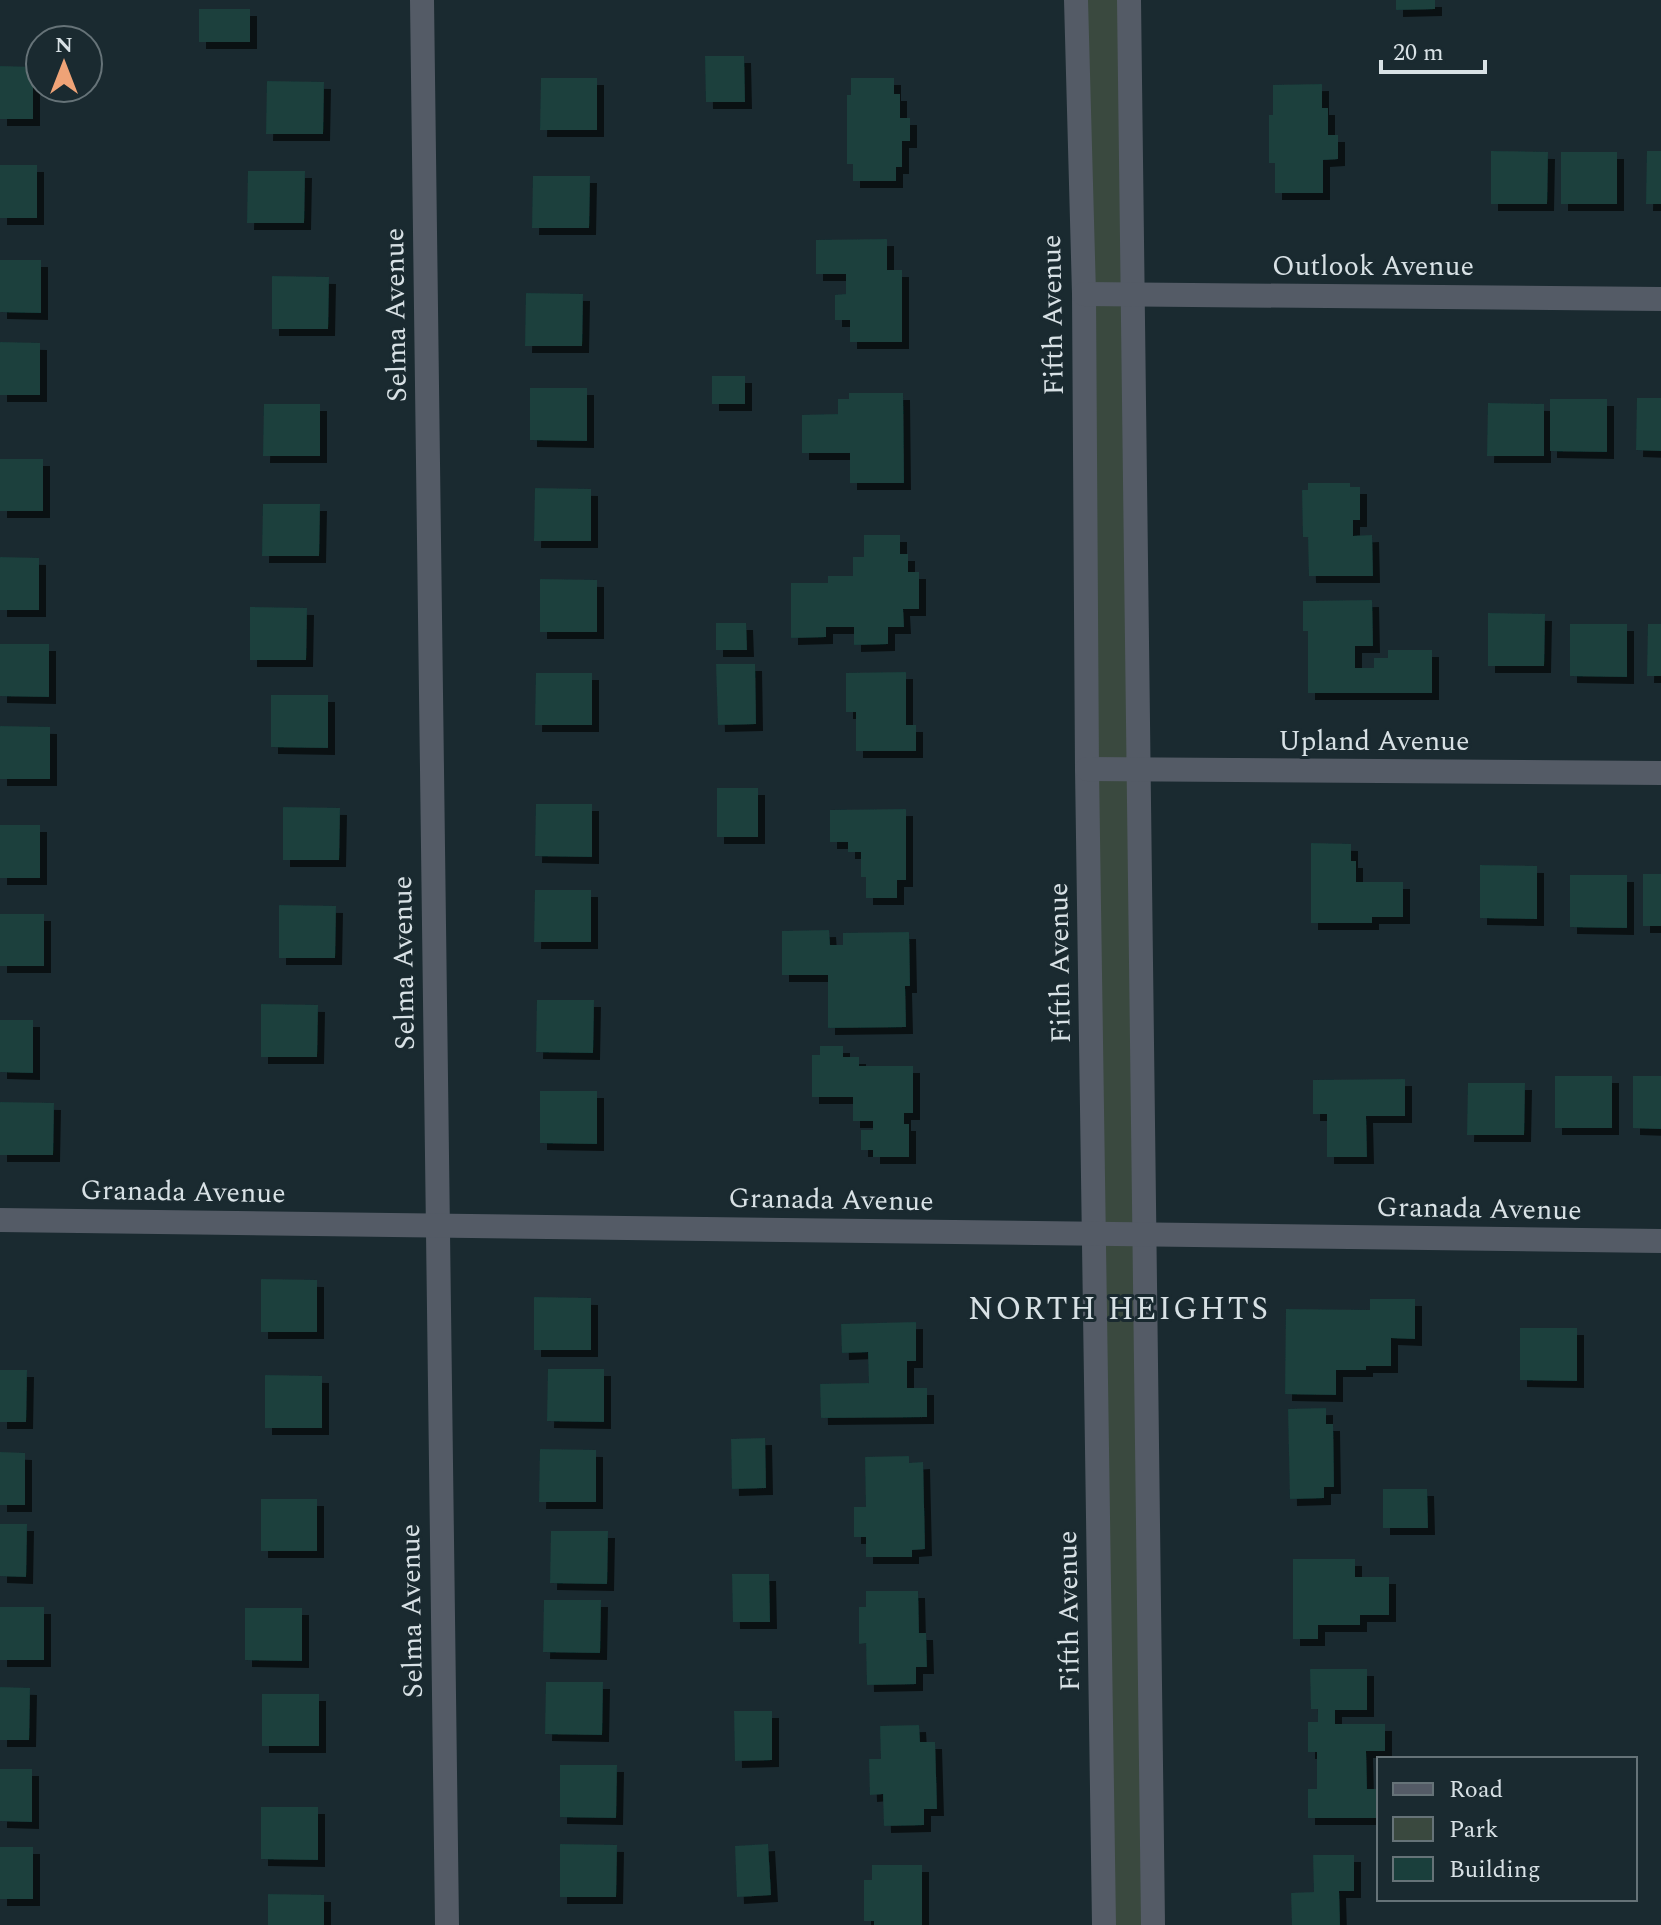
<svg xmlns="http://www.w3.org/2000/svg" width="1661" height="1925" font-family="Spectral,serif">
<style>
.green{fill:#3a493f}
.building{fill:#1a3f3c;filter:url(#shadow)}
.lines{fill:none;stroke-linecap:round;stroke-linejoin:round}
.minor{stroke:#545b66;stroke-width:24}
.labels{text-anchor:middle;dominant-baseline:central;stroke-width:6;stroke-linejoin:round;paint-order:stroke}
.street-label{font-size:28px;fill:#d8e1e5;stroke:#1a2a30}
.quarter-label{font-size:32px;letter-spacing:2px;fill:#d8e1e5;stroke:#1a2a30}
</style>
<defs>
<filter id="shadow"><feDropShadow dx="7" dy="7" stdDeviation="0" flood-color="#0009"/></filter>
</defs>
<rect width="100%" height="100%" fill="#1a2a30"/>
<!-- green -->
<polygon class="green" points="1076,0 1129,0 1153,1925 1104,1925"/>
<!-- building -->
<g class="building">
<polygon points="1396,0 1435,0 1435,9 1396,10"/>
<rect x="199" y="9" width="51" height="33"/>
<polygon points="705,56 744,56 745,102 706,102"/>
<polygon points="0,66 33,67 33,119 0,119"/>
<polygon points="541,78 597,78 597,130 540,130"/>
<polygon points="851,78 894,78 894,94 900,94 900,118 910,118 910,141 902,141 902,167 896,167 896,181 853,181 853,164 847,164 847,95 851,95"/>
<polygon points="267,81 324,82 323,134 266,134"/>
<polygon points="1322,84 1322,108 1328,108 1328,135 1338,135 1338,159 1323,160 1323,193 1275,193 1275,163 1269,163 1269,115 1273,115 1273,85"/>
<polygon points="1491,151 1548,152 1547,204 1491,204"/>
<polygon points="1647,151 1661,151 1661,204 1646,204"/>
<rect x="1561" y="152" width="56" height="52"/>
<rect x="0" y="165" width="37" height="53"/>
<polygon points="248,171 305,171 304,223 247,223"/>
<polygon points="533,176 590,176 589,228 532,228"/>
<polygon points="887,239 887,270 902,270 902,342 850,342 850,320 835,320 835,295 846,294 846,274 816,274 816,240"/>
<polygon points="0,260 41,260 41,313 0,312"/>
<polygon points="272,276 329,277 328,329 272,329"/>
<polygon points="526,293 583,294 582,346 525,346"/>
<polygon points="0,342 40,343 40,395 0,395"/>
<rect x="712" y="376" width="33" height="28"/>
<polygon points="530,388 587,388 587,441 530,440"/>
<polygon points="849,393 903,393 904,483 850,483 850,453 802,453 802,415 838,414 838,399 849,399"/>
<polygon points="1637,398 1661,398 1661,451 1636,450"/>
<polygon points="1550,399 1607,399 1607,452 1550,451"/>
<polygon points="1488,403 1544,404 1544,456 1487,456"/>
<polygon points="264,404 320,404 320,456 263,456"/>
<rect x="0" y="459" width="43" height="52"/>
<polygon points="1308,483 1350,483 1350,487 1360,487 1360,520 1353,520 1353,536 1372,535 1373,576 1309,576 1308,537 1303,537 1302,490 1308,490"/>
<polygon points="535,488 591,489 591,541 534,541"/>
<polygon points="263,504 320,504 319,556 262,556"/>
<polygon points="864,535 900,535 900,554 908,554 908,572 919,572 919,609 903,609 904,627 888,627 888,644 854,645 854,627 826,627 826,637 791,638 791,583 828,583 828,576 853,576 853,557 864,557"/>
<polygon points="0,557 39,558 39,610 0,610"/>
<polygon points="540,579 597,580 597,632 540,632"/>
<polygon points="1372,600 1373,646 1355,646 1355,668 1374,668 1374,658 1388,658 1388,650 1432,650 1432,693 1308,693 1308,631 1303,631 1303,601"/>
<polygon points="250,607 307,608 306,660 250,660"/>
<polygon points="1488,613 1545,614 1544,666 1488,666"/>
<polygon points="716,623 746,623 747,650 716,650"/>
<polygon points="1570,624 1627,624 1627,677 1570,676"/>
<polygon points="1648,624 1661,624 1661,676 1647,676"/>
<polygon points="0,644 49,644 49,697 0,696"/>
<polygon points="716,664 755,664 756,724 718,725"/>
<polygon points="906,672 906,725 916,725 916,751 856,751 856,712 846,712 846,673"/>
<polygon points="536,673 592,673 592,725 535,725"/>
<polygon points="271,695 328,695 328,748 271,747"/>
<polygon points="0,726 50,727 50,779 0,779"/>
<rect x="717" y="788" width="41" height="49"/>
<polygon points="536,804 592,804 592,857 535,856"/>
<polygon points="283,807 340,808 339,860 283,860"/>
<polygon points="906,809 906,880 897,880 897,898 866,898 866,877 861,877 861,852 848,852 848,842 830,842 830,810"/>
<rect x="0" y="825" width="40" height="53"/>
<polygon points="1311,843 1351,844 1351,861 1356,861 1356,882 1403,882 1403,917 1372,917 1372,923 1311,923"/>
<polygon points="1480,865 1537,866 1537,919 1480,918"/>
<rect x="1643" y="874" width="18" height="52"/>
<polygon points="1570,875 1627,875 1627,928 1570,927"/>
<polygon points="535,890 591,890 591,942 534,942"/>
<polygon points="279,905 336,906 335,958 279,958"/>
<rect x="0" y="914" width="44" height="52"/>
<polygon points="829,930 830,945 843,945 843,933 909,932 910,986 905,986 906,1027 828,1028 828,975 782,975 782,931"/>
<polygon points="537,1000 594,1000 593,1053 536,1052"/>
<polygon points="261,1004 318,1005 317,1057 261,1057"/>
<polygon points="0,1020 33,1020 33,1073 0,1072"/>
<polygon points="820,1046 843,1046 843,1057 859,1057 859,1066 913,1066 913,1113 904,1113 904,1124 909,1124 909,1157 873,1157 873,1150 861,1150 861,1130 873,1130 873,1121 853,1121 853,1097 812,1097 812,1055 820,1055"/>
<rect x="1555" y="1076" width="57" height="52"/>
<polygon points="1633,1076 1661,1076 1661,1129 1633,1128"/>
<polygon points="1405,1079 1405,1116 1366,1116 1367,1157 1327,1157 1327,1114 1313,1114 1313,1080"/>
<polygon points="1468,1083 1525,1083 1524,1135 1467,1135"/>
<polygon points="540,1091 597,1091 597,1144 540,1143"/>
<polygon points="0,1102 54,1103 53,1155 0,1155"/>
<polygon points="261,1279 317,1280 317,1332 261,1332"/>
<polygon points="534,1297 591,1298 591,1350 534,1350"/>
<polygon points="1370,1299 1415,1299 1415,1339 1391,1338 1391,1366 1366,1366 1366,1370 1336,1370 1336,1395 1285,1394 1286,1309 1370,1310"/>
<polygon points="916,1322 916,1361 907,1361 907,1388 927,1388 927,1417 821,1418 820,1384 869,1383 868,1352 842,1353 841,1324"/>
<polygon points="1520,1328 1577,1328 1577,1381 1520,1380"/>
<polygon points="548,1369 604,1369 604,1422 547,1421"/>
<polygon points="0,1370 27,1370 26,1422 0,1422"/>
<polygon points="265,1375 322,1376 322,1428 265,1428"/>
<polygon points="1326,1408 1326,1424 1333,1424 1334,1487 1324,1487 1324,1498 1290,1499 1288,1409"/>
<polygon points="765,1438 766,1488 732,1489 731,1439"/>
<polygon points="540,1449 596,1450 596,1502 539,1502"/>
<polygon points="0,1452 25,1453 25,1505 0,1505"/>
<polygon points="909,1456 909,1463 923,1462 925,1549 912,1550 912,1557 866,1557 866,1537 854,1537 854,1507 866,1507 865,1457"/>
<polygon points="1383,1489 1427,1489 1428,1528 1383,1528"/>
<rect x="261" y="1499" width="56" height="52"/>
<polygon points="0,1524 27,1524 26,1577 0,1576"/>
<polygon points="551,1531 608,1531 607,1584 550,1583"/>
<polygon points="1293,1559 1355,1559 1355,1577 1389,1577 1389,1615 1360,1615 1360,1625 1318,1625 1318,1639 1293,1639"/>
<polygon points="732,1574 769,1574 770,1622 733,1622"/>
<polygon points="866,1591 918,1591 919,1633 926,1633 927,1667 916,1667 916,1684 867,1685 866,1643 859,1644 859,1607 866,1607"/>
<polygon points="544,1600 601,1600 600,1653 543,1652"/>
<rect x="0" y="1607" width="44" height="53"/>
<polygon points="245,1608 302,1608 302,1661 245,1660"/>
<polygon points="1310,1669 1367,1669 1367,1710 1335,1710 1335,1724 1385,1724 1385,1751 1366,1751 1367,1789 1379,1789 1379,1818 1308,1818 1308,1789 1317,1789 1317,1752 1308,1752 1308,1722 1318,1722 1318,1709 1311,1709"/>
<polygon points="546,1682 603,1682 602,1735 545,1734"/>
<polygon points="0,1687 30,1688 29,1740 0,1740"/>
<rect x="262" y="1694" width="57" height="52"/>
<polygon points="734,1711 772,1711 772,1760 735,1761"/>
<polygon points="919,1725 920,1742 935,1742 937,1809 924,1809 924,1825 884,1826 883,1794 870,1795 869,1759 881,1759 880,1726"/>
<polygon points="560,1765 617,1765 616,1818 560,1817"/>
<polygon points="0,1769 32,1769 32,1822 0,1821"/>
<polygon points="261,1807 318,1807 318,1860 261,1859"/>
<polygon points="560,1844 617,1845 616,1897 560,1897"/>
<polygon points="768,1844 771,1895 737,1897 735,1846"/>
<rect x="0" y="1847" width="33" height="52"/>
<polygon points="1313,1855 1354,1855 1354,1891 1339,1891 1340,1925 1292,1925 1291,1893 1314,1892"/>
<polygon points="872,1865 922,1865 922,1925 874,1925 874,1921 864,1921 864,1880 872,1880"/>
<polygon points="268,1894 324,1895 324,1925 268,1925"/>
</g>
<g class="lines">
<!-- minor -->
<g class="minor">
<polyline points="422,0 447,1925"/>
<polyline points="1076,0 1084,294 1087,769 1104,1925"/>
<polyline points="1129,0 1153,1925"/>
<polyline points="1084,294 1661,299"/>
<polyline points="1087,769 1661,773"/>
<polyline points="0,1220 1661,1241"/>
</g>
</g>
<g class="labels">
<!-- street labels -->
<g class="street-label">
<text x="1373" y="266">Outlook Avenue</text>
<text transform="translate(396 315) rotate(-91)">Selma Avenue</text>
<text transform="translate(1053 315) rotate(-91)">Fifth Avenue</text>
<text x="1374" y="741">Upland Avenue</text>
<text transform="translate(404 963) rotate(-91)">Selma Avenue</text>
<text transform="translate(1060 963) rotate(-91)">Fifth Avenue</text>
<text transform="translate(183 1192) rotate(1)">Granada Avenue</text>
<text transform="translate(831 1200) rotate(1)">Granada Avenue</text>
<text transform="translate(1479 1209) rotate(1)">Granada Avenue</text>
<text transform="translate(412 1611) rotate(-91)">Selma Avenue</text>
<text transform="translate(1069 1611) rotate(-91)">Fifth Avenue</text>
</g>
<!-- quarter labels -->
<g class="quarter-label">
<text x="1119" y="1309">NORTH HEIGHTS</text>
</g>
</g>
<!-- legend -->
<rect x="1377" y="1757" width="260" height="144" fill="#1a2a30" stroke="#667378" stroke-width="2"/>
<rect x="1393" y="1783" width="40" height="12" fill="#545b66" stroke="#667378" stroke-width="2"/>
<text x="1449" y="1797" font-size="24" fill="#d8e1e5">Road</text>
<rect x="1393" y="1817" width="40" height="24" fill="#3a493f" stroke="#667378" stroke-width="2"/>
<text x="1449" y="1837" font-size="24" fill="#d8e1e5">Park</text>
<rect x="1393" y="1857" width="40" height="24" fill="#1a3f3c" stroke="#667378" stroke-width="2"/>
<text x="1449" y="1877" font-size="24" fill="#d8e1e5">Building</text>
<!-- north arrow -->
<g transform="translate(64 64)"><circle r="38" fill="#1a2a30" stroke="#667378" stroke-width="2"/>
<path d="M0-6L14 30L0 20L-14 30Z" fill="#efa377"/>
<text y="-12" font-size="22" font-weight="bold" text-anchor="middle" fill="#d8e1e5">N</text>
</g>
<!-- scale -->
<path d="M1381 60v12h104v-12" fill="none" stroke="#d8e1e5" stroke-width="4"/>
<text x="1393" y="60" font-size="24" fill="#d8e1e5" stroke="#1a2a30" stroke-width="6" paint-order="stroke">20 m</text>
</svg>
